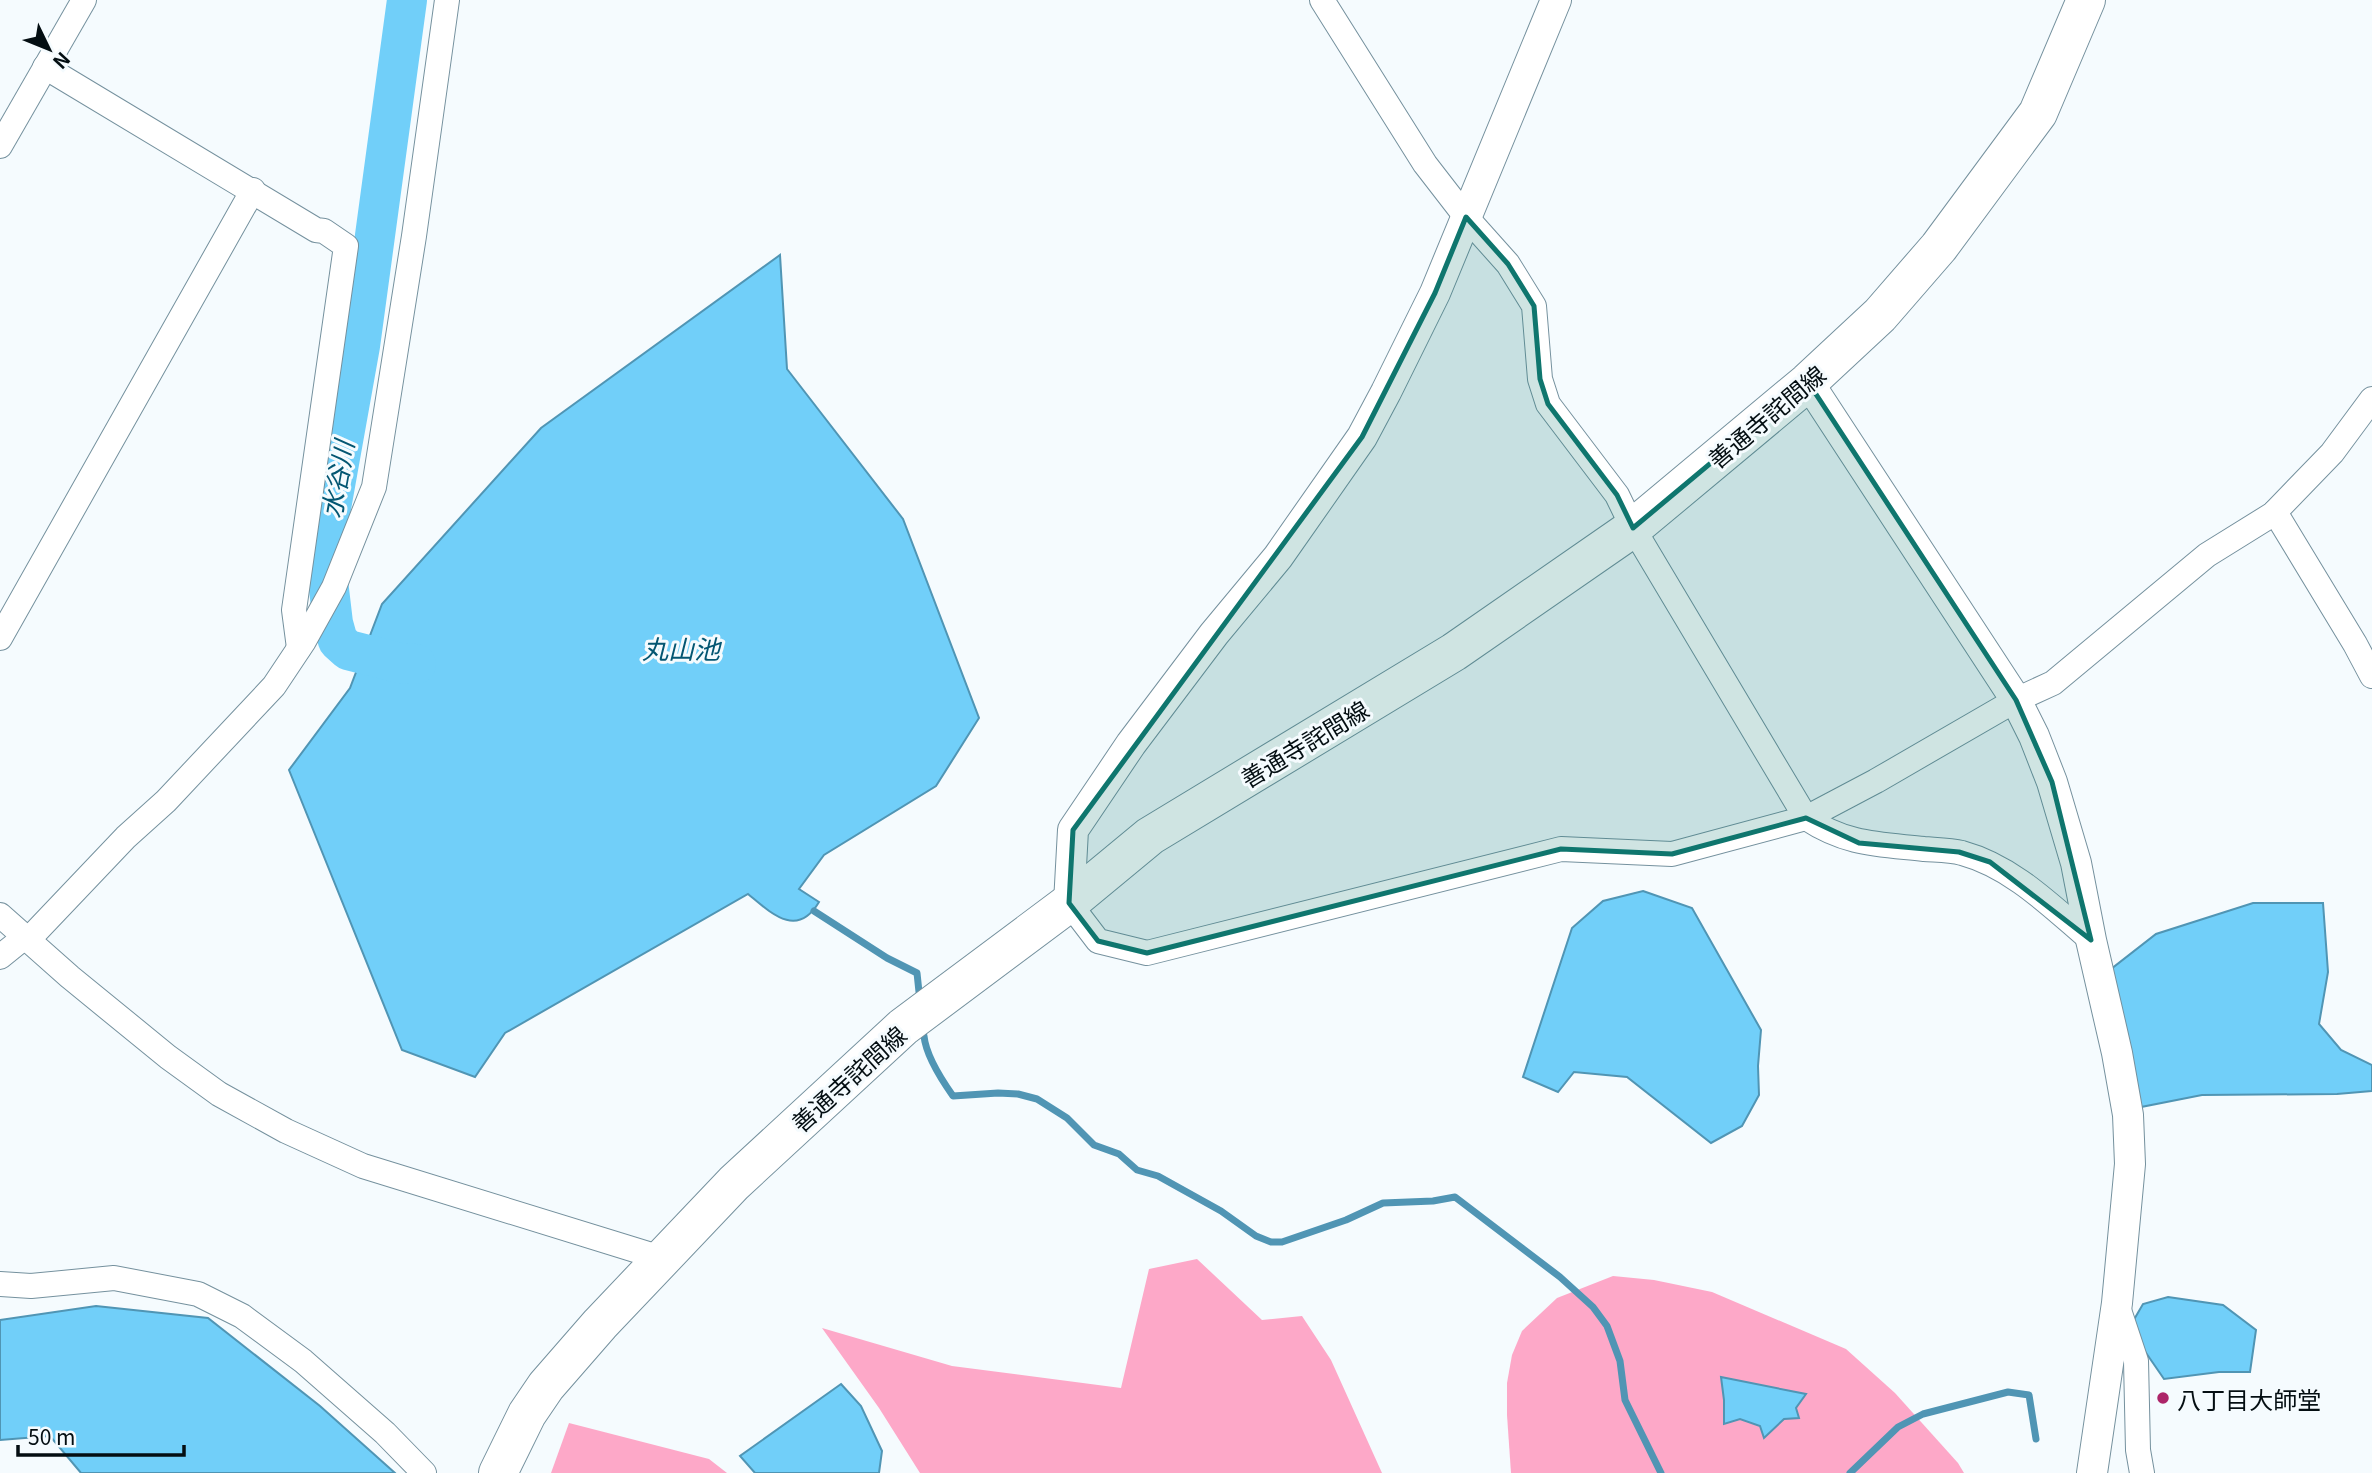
<svg xmlns="http://www.w3.org/2000/svg" width="2372" height="1473" font-family="Georgia,'Noto Sans JP',serif">
<style>
.forest{fill:#fda8c8}
.water{fill:#71cff9;stroke:#5095b4;stroke-width:2}
.lines{fill:none;stroke-linecap:round;stroke-linejoin:round}
.stream{stroke:#5095b4;stroke-width:7}
.river{stroke:#71cff9;stroke-width:40}
.minor-casing{stroke:#75919e;stroke-width:26}
.tertiary-casing{stroke:#75919e;stroke-width:32}
.primary-casing{stroke:#75919e;stroke-width:40}
.minor{stroke:#fff;stroke-width:24}
.tertiary{stroke:#fff;stroke-width:30}
.primary{stroke:#fff;stroke-width:38}
.marked{fill:#0f766e;fill-opacity:0.2;stroke:#0f766e;stroke-width:5;stroke-linejoin:round}
.poi-dot{fill:#ad2569;stroke:#f5fbfe;stroke-width:2.5}
.labels{text-anchor:middle;dominant-baseline:central;stroke-width:6;stroke-linejoin:round;paint-order:stroke}
.street-label{font-size:24px;fill:#040e12;stroke:#f5fbfe}
.poi-label{font-size:24px;fill:#040e12;stroke:#f5fbfe;text-anchor:start}
.water-label{font-size:26px;font-style:italic;fill:#035672;stroke:#f5fbfe}
</style>
<rect width="100%" height="100%" fill="#f5fbfe"/>
<!-- forest -->
<g class="forest">
<polygon points="1197,1259 1262,1320 1302,1316 1331,1360 1382,1473 920,1473 879,1408 822,1328 952,1366 1121,1388 1149,1269"/>
<polygon points="1613,1276 1654,1280 1712,1292 1846,1349 1895,1393 1958,1463 1964,1473 1511,1473 1507,1415 1507,1383 1512,1355 1522,1331 1557,1298"/>
<polygon points="569,1423 709,1459 727,1473 551,1473"/>
</g>
<!-- water -->
<g class="water">
<path d="M780,255L787,369L903,519L979,718L936,786L824,855L799,889L819,902C797,939 771,913 748,894L505,1033L475,1077L402,1050L289,770L350,688L382,604L541,428Z"/>
<polygon points="1643,891 1692,908 1761,1030 1758,1066 1759,1095 1742,1126 1711,1143 1627,1077 1574,1072 1558,1092 1523,1077 1572,928 1603,901"/>
<polygon points="2253,903 2323,903 2328,972 2319,1024 2341,1050 2372,1065 2372,1091 2337,1094 2202,1095 2141,1107 2106,973 2156,934"/>
<polygon points="2168,1297 2223,1305 2256,1330 2250,1372 2219,1372 2164,1379 2133,1334 2132,1323 2143,1304"/>
<polygon points="96,1306 208,1318 320,1406 395,1473 81,1473 50,1436 0,1440 0,1320"/>
<polygon points="1721,1377 1806,1394 1796,1408 1799,1418 1784,1419 1764,1438 1760,1426 1740,1419 1724,1424 1724,1400"/>
<polygon points="841,1384 861,1406 882,1451 879,1473 755,1473 740,1456"/>
</g>
<g class="lines">
<!-- stream -->
<g class="stream">
<polyline points="814,911 887,958 917,973 919,992"/>
<path d="M924,1036C926,1056 941,1079 953,1096L998,1093L1018,1094L1037,1099L1067,1118L1094,1145L1119,1154L1137,1170L1158,1176L1221,1211L1256,1236L1271,1242H1282L1346,1220L1383,1203L1433,1201L1455,1197L1560,1277L1593,1307L1607,1326L1620,1361L1625,1400L1661,1473"/>
<polyline points="1850,1473 1898,1427 1923,1414 2008,1392 2029,1395 2036,1439"/>
</g>
<!-- river -->
<polyline class="river" points="407,0 360,346 324,547 333,623 338,641 348,650 399,663 416,664"/>
<defs>
<g id="minor">
<path d="M1322,0L1425,164L1466,217L1508,264L1534,306L1540,379L1548,404L1617,495L1633,528L1806,818C1847,845 1878,844 1924,849C1937,850 1950,850 1962,853C2013,867 2051,906 2091,940"/>
<polyline points="45,67 316,230 324,231 346,246 294,610 299,648"/>
<polyline points="0,146 84,0"/>
<polyline points="2275,512 2355,644 2372,676"/>
<polyline points="0,638 253,190"/>
<polyline points="1069,903 1098,941 1147,953 1561,849 1672,854 1806,818 1876,781 2016,700 2053,683 2207,555 2273,514 2332,453 2372,399"/>
<polyline points="0,915 70,977 168,1057 219,1094 286,1131 363,1166 661,1258"/>
<polyline points="29,939 126,837 166,801 274,686 304,641 334,587 374,487 414,236 447,0"/>
<polyline points="0,957 26,936"/>
<polyline points="0,1284 31,1286 114,1278 198,1294 242,1316 303,1361 385,1433 424,1473"/>
<polyline points="2117,1304 2136,1361 2138,1450 2142,1473"/>
</g>
<g id="tertiary">
<polyline points="1808,382 2016,700 2034,736 2052,782 2076,863 2091,940 2117,1053 2128,1115 2130,1164 2117,1303 2092,1473"/>
<polyline points="1069,903 1073,830 1131,744 1214,634 1278,557 1362,437 1386,392 1435,293 1556,0"/>
</g>
<polyline id="primary" points="498,1473 527,1414 546,1386 600,1324 734,1183 903,1027 1069,903 1150,836 1454,652 1633,528 1808,382 1880,315 1939,247 2038,113 2086,0"/>
</defs>
<!-- minor casing -->
<use href="#minor" class="minor-casing"/>
<!-- tertiary casing -->
<use href="#tertiary" class="tertiary-casing"/>
<!-- primary casing -->
<use href="#primary" class="primary-casing"/>
<!-- minor -->
<use href="#minor" class="minor"/>
<!-- tertiary -->
<use href="#tertiary" class="tertiary"/>
<!-- primary -->
<use href="#primary" class="primary"/>
</g>
<!-- marked area -->
<path class="marked" d="M1466,217L1508,264L1534,306L1540,379L1548,404L1617,495L1633,528L1808,382L2016,700L2052,782L2091,940L1990,862L1959,852L1859,843L1806,818L1672,854L1561,849L1147,953L1098,941L1069,903L1073,830L1362,437L1435,293Z"/>
<!-- markers -->
<circle class="poi-dot" cx="2163" cy="1398" r="7"/>
<g class="labels">
<!-- street labels -->
<g class="street-label">
<text transform="translate(1766 416) rotate(-40)">善通寺詫間線</text>
<text transform="translate(1304 743) rotate(-31)">善通寺詫間線</text>
<text transform="translate(848 1078) rotate(-42)">善通寺詫間線</text>
</g>
<!-- poi labels -->
<g class="poi-label">
<text x="2177" y="1398">八丁目大師堂</text>
</g>
<!-- water labels -->
<g class="water-label">
<text transform="translate(336 479) rotate(-80)">水谷川</text>
<text x="681" y="647">丸山池</text>
</g>
</g>
<!-- north arrow -->
<g transform="translate(49 49) rotate(133)" stroke="#f5fbfe" stroke-width="5" paint-order="stroke">
<path d="M0-5L12 26L0 18L-12 26Z" fill="#040e12"/>
<text y="-10" font-size="19" font-weight="bold" text-anchor="middle" fill="#040e12">N</text>
</g>
<!-- scale -->
<path d="M18 1445v10h166v-10" fill="none" stroke="#040e12" stroke-width="3.5"/>
<text x="28" y="1445" font-size="21" fill="#040e12" stroke="#f5fbfe" stroke-width="5" paint-order="stroke">50 m</text>
</svg>
